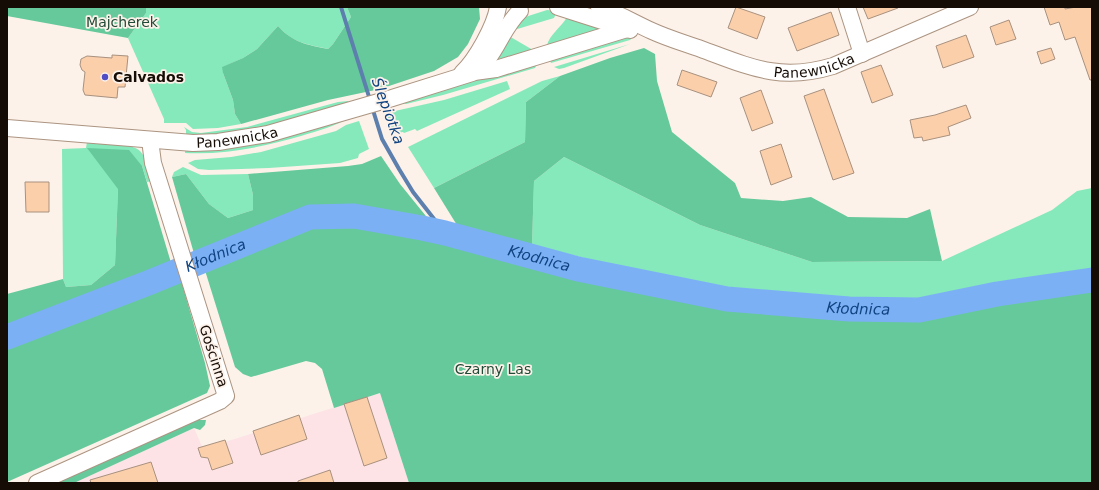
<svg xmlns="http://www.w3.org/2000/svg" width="1099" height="490" font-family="'DejaVu Sans',sans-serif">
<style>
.industrial{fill:#fde2e6}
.green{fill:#86e9bb}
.forest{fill:#65c99c}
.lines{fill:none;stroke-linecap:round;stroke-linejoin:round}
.stream{stroke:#5d7fad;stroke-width:4}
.river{stroke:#7cb0f5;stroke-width:25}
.building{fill:#fccfab;stroke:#a8917e}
.minor-casing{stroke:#ac9481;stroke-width:18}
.minor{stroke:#fff;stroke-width:16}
.poi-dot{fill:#514ec5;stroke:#fcf2ea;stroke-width:1.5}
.labels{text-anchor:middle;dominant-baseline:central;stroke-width:3.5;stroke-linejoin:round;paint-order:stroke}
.park-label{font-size:14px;fill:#204a37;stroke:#fcf2ea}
.street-label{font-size:14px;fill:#150c06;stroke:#fcf2ea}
.poi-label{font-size:14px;font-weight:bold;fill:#150c06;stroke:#fcf2ea;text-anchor:start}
.water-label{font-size:15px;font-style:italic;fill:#104380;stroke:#fcf2ea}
</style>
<rect width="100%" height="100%" fill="#fcf2ea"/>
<!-- industrial -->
<polygon class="industrial" points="380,393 409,483 74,483 194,428 203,449"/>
<!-- green -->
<g class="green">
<path d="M146,7H347L351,17L333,44L328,49C306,44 293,43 278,26L257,49L243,58L223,67V73L233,100L235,114L241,124L218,128L193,129L186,123H164V119L128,38L146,13Z"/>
<polygon points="547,10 557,11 554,18 514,30 522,18"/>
<path d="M568,15L603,29L547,49C546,36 563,27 568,15Z"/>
<polygon points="507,35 533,50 496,61 495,57"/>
<polygon points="622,37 633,37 630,40 551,63 549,58"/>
<polygon points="630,44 564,68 559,69 554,67"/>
<polygon points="537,64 535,68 443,95 406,104 402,103 503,72"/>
<polygon points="560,76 526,102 525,142 434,188 408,147 542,81"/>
<polygon points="507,81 510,89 417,131 415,129 404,133 403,132 392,134 386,113 444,100"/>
<path d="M348,101L349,103C295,119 242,136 186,135V130L184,127L192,132L201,133L247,127L338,102Z"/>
<path d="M350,118C334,126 318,131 301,136C263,147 225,155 185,153V150C242,153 296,134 350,118Z"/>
<polygon points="359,121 369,149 359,154 358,158 340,163 269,168 209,170 198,169 188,163 195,160 231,157 261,152 336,131 346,125"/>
<path d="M87,142C100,143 132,143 140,151C147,158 149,171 152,181L147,182L142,166L118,189L115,265L91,285L66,287L63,279L62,149L86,148Z"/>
<polygon points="564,157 700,225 812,262 942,261 1052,210 1077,191 1092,188 1092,276 919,305 849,303 728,294 532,245 534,181"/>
<polygon points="183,167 201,175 248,174 253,195 253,210 228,218 209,204 186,174 172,177 174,172"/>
</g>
<!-- forest -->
<g class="forest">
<polygon points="7,7 146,7 146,13 128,38 7,16"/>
<path d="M347,7H479L480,19L468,44L458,57L434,71L380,89L328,100L241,124L235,114L233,100L223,73L222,67L243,58L257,49L278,26C292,42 307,45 328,49L333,44L351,17Z"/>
<polygon points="644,48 655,54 657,81 672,132 735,183 741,198 783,201 811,197 848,217 907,218 930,209 942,261 812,262 700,225 564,157 534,181 532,245 460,230 434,188 525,142 526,102 560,76 610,58"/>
<polygon points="87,148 129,150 142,166 172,266 7,330 7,294 63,279 66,287 91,285 115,265 118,189"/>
<polygon points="381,156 400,184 434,226 352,211 299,215 195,257 172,177 186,174 209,204 228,218 253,210 253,195 248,174 348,166 362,164"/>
<polygon points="354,221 445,237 566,270 726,302 849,314 919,312 1092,286 1092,483 409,483 380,393 334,408 322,369 315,363 306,361 251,377 243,374 235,367 203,264 311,222"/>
<polygon points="180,277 205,363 210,386 207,393 7,482 7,343"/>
<polygon points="198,420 206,420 205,425 200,430 194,428 74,483 56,483"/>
</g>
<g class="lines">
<!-- stream -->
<g class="stream">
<polyline points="341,7 370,100"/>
<polyline points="372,107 382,139 399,169 413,192 445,233"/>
</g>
<!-- river -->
<path class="river" id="s1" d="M7,337L148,283L310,217L354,216L422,228L445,233L578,269L727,299L849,309L919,310L997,294L1092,280"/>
</g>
<!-- building -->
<g class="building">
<polygon points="736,7 765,17 757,39 728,28"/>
<polygon points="863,7 897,7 898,8 868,19"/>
<polygon points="1044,7 1065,7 1065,9 1076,7 1092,7 1092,80 1090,80 1075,37 1065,40 1059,22 1050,25"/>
<polygon points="831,12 839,35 797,51 788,28"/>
<polygon points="1009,20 1016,39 996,45 990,27"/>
<polygon points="966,35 974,57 943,68 936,46"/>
<polygon points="1051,48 1055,59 1041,64 1037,52"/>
<polygon points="112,55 128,56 125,87 118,87 117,98 85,95 83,90 85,72 82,70 80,65 81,59 87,56 112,58"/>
<polygon points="881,65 893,95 872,103 861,72"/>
<polygon points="682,70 717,82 711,97 677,85"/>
<polygon points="824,89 854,173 833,180 804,96"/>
<polygon points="761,90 773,123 752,131 740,98"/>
<polygon points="966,105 971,118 948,127 950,135 923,141 922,137 914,138 910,120 935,115"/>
<polygon points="781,144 792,177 771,185 760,151"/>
<polygon points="25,182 49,182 49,212 26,212"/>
<polygon points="367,397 387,458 364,466 344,404"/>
<polygon points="299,415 307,439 261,455 253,431"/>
<polygon points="225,440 233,463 212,470 208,458 201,457 198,448"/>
<polygon points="151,462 158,483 91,483 90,480"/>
<polygon points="330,470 334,483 298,483 298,481"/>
</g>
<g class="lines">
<defs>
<g id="minor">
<polyline points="558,7 630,30"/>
<path id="s2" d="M599,7C618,13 634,23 652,31C667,38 684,43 701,49C750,67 780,82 833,66L970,7"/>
<polyline points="847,7 862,54"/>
<polyline points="474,72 496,69 627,29"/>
<path d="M462,73C476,60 495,26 498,7"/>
<path id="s3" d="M7,128L193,143L218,142L268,134L389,99L472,73C495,60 500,30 520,11"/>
<polyline points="37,483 220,401 226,396 153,163 150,140"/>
</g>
</defs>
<!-- minor casing -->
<use href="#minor" class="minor-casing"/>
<!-- minor -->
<use href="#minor" class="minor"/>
</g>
<!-- markers -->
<circle class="poi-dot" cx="105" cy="77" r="4"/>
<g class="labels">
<!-- park labels -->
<g class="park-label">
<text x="122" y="22">Majcherek</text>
<text x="493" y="369">Czarny Las</text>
</g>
<!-- street labels -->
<g class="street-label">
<text stroke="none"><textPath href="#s2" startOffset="228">Panewnicka</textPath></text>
<text stroke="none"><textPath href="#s3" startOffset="231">Panewnicka</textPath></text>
<text transform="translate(214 356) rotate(72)">Gościnna</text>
</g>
<!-- poi labels -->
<g class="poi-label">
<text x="113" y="77">Calvados</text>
</g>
<!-- water labels -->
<g class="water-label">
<text transform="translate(388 111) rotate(70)">Ślepiotka</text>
<text stroke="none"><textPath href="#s1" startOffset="224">Kłodnica</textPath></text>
<text stroke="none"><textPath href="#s1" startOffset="560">Kłodnica</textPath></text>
<text stroke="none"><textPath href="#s1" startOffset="884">Kłodnica</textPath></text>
</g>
</g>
<!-- border -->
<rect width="1099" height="490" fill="none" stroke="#150c06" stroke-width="16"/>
</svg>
